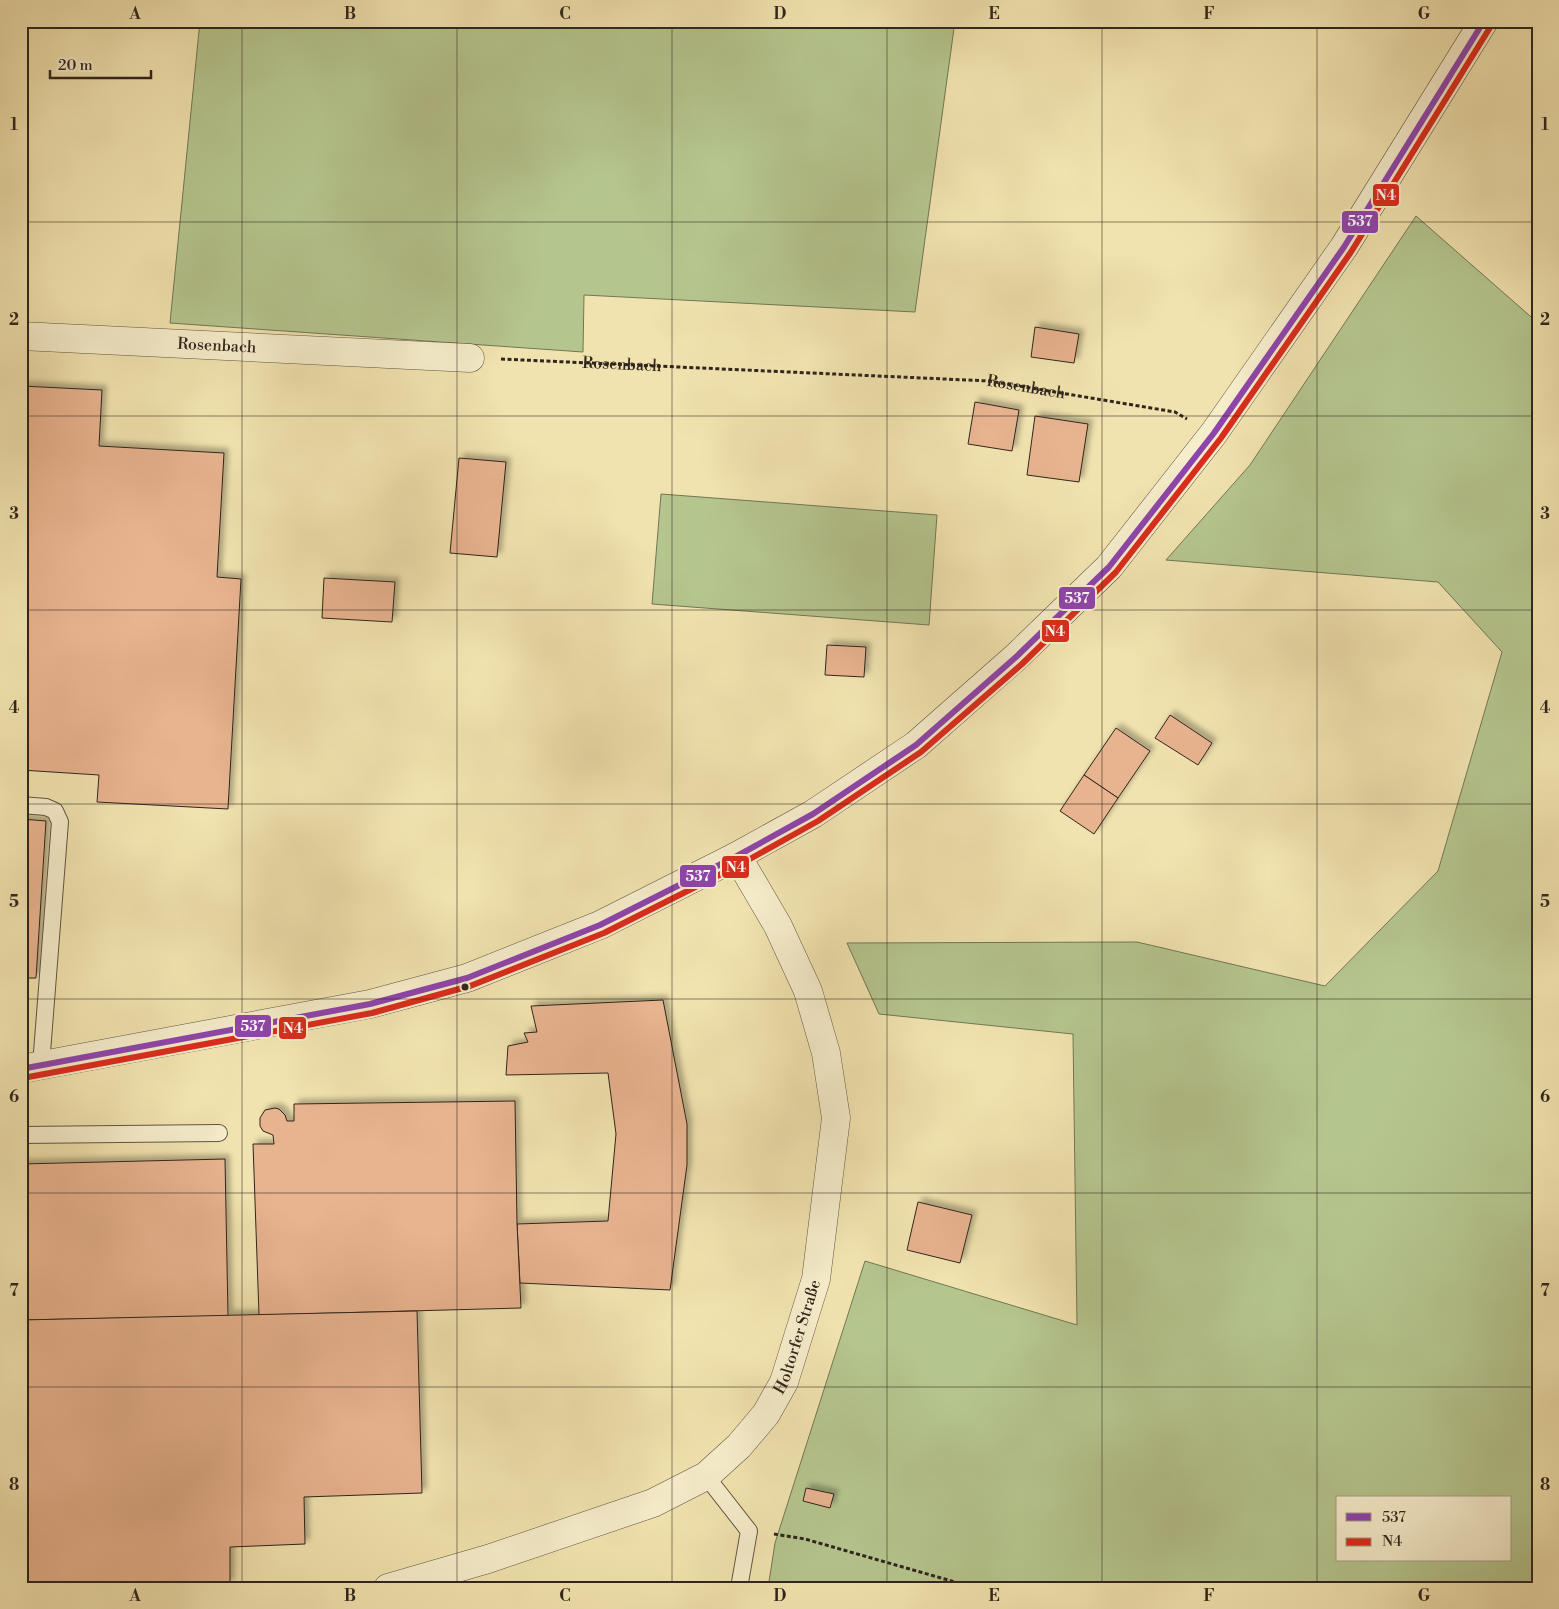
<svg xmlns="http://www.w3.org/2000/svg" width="1559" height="1609" font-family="'Libre Bodoni',serif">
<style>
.green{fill:#b5c58e;stroke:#727656;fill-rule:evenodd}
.building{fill:#e8b38f;stroke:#2f261d;filter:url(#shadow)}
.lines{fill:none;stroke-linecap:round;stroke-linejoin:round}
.service-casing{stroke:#605542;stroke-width:18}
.minor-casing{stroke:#605542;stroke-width:29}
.tertiary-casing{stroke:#605542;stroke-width:29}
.path{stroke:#2f261d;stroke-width:3;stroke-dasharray:4 2.5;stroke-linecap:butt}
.service{stroke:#f6edcb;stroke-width:16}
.minor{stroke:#f6edcb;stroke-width:28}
.tertiary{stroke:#f6edcb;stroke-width:28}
.bus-1-casing{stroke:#f6edcb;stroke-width:10}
.bus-2-casing{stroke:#f6edcb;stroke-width:10}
.bus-1{stroke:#8e44ad;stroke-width:6}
.bus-2{stroke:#da2c1c;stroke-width:6}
.grid{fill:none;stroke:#2f261d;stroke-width:1;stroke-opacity:0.55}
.bus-dot{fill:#2f261d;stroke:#f6edcb;stroke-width:2}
.labels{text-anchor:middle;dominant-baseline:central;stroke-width:4;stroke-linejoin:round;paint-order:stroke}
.street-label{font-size:16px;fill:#2f261d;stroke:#f6edcb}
.line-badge{stroke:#f6edcb;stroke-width:2}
.badge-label{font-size:14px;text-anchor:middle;font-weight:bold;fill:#fff}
.neatline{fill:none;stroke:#2f261d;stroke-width:2}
.grid-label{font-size:16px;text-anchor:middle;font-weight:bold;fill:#2f261d}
</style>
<defs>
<filter id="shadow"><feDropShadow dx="4.5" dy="-4.5" stdDeviation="2.5" flood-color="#0004"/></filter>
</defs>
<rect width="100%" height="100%" fill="#f1e3af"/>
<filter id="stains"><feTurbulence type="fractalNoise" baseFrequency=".004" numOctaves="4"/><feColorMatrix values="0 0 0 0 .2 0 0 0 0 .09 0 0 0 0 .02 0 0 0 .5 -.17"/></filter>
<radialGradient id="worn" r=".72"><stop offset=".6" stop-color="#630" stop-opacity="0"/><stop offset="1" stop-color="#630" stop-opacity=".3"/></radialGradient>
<!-- green -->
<g class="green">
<polygon points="200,21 955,21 915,312 584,295 583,352 170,323"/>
<path d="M1416,216L1538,323V1588H768L775,1543L865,1261L1077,1325L1073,1034L879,1014L847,943L1137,942L1325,986L1438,871L1502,652L1438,582L1166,560L1250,465ZM1338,1498H1510V1560H1338Z"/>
<polygon points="661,494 937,515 929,625 652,604"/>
</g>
<!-- building -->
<g class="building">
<polygon points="1035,327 1079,334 1074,363 1031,357"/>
<polygon points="21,386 102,390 99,446 224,453 217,577 241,579 228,809 97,802 99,775 21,770"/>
<polygon points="975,402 1019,410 1012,451 968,444"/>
<polygon points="1035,416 1088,424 1079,482 1027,475"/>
<polygon points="459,458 506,462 497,557 450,553"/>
<polygon points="324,578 395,582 392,622 322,618"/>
<polygon points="827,645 866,647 864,677 825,675"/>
<polygon points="1170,715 1212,743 1198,765 1155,738"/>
<polygon points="1116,728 1150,751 1118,798 1084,775"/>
<polygon points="1084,775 1118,798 1094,834 1060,811"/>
<polygon points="21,819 46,821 36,978 21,978"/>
<polygon points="663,1000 687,1124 687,1165 670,1290 520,1283 517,1224 608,1221 616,1134 608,1073 506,1075 508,1046 528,1042 524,1033 537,1032 531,1006"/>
<polygon points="515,1101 517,1224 521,1308 259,1315 253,1144 274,1144 273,1135 263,1131 260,1126 260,1118 265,1110 275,1108 279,1109 285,1115 287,1121 294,1121 294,1104"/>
<polygon points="225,1159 228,1316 21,1320 21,1164"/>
<polygon points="918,1202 972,1215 960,1263 907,1250"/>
<polygon points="417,1311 422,1493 304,1497 305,1544 230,1547 230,1584 115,1587 115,1588 21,1588 21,1320"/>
<polygon points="806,1488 834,1494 830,1508 803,1501"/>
</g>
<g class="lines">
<defs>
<g id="service">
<polyline points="21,805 46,807 55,811 60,822 41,1065"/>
<polyline points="21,1135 219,1133"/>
<polyline points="706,1476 749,1531 739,1588"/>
</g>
<g id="minor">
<path id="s2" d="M21,336L470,358"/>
<path id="s3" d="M388,1588L488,1559L653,1503L706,1476L739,1446L766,1414L784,1382L816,1279L836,1118L826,1053L808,991L778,926L737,856"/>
</g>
<polyline id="tertiary" points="21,1069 370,1004 467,978 600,925 737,856 813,814 916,745 1016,657 1109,567 1214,433 1344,247 1484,21"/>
</defs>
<!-- service casing -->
<use href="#service" class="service-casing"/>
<!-- minor casing -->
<use href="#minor" class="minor-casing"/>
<!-- tertiary casing -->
<use href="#tertiary" class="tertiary-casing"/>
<!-- path -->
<g class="path">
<path id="s1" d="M501,359L989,381L1175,412L1187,419"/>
<polyline points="774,1534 805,1539 976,1588"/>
</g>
<!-- service -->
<use href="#service" class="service"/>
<!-- minor -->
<use href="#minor" class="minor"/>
<!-- tertiary -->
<use href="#tertiary" class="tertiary"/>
<defs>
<polyline id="bus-1" points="21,1069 370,1004 467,978 600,925 737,856 813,814 916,745 1016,657 1109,567 1214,433 1344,247 1484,21"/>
<polyline id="bus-2" points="23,1078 372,1013 470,986 604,933 741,864 818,821 921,752 1022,664 1116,572 1221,438 1351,252 1491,26"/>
</defs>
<!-- bus-1 casing -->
<use href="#bus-1" class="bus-1-casing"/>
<!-- bus-2 casing -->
<use href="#bus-2" class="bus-2-casing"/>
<!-- bus-1 -->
<use href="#bus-1" class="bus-1"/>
<!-- bus-2 -->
<use href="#bus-2" class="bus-2"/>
</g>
<!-- grid -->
<path class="grid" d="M242,21V1588M457,21V1588M672,21V1588M887,21V1588M1102,21V1588M1317,21V1588M21,222H1538M21,416H1538M21,610H1538M21,804H1538M21,999H1538M21,1193H1538M21,1387H1538"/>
<!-- markers -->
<circle class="bus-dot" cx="465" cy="987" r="4.5"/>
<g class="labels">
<!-- street labels -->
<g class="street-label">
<text stroke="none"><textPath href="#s2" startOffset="196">Rosenbach</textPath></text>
<text stroke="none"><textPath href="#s1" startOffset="121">Rosenbach</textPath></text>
<text stroke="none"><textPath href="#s1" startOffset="526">Rosenbach</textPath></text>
<text stroke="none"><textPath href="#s3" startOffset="508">Holtorfer Straße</textPath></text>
</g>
</g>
<g class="line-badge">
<rect x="1372" y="183" width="28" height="24" rx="5" fill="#da2c1c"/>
<rect x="1341" y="210" width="38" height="24" rx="5" fill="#8e44ad"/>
<rect x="1058" y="586" width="38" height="24" rx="5" fill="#8e44ad"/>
<rect x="1041" y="619" width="29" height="24" rx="5" fill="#da2c1c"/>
<rect x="721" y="855" width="29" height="24" rx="5" fill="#da2c1c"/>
<rect x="679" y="864" width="38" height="24" rx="5" fill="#8e44ad"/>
<rect x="234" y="1014" width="38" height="24" rx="5" fill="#8e44ad"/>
<rect x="278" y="1016" width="29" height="24" rx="5" fill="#da2c1c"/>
</g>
<g class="badge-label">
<text x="1386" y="200">N4</text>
<text x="1360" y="226">537</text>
<text x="1077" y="603">537</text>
<text x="1055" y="636">N4</text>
<text x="736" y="872">N4</text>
<text x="698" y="881">537</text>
<text x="253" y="1031">537</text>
<text x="293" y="1033">N4</text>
</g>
<!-- margin -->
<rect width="1559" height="1609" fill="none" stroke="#f1e3af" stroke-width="55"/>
<!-- legend -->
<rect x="1336" y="1496" width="175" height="65" fill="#f6edcb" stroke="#a69d85"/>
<rect x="1346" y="1513" width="25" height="8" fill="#8e44ad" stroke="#a69d85"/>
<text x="1382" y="1522" font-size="15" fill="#2f261d">537</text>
<rect x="1346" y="1538" width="25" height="8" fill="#da2c1c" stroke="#a69d85"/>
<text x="1382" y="1546" font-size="15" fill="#2f261d">N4</text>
<!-- scale -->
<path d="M50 70v8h101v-8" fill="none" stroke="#2f261d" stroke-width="2.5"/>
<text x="58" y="70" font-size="15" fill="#2f261d" stroke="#f6edcb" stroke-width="4" paint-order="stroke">20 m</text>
<rect x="28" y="28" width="1504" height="1554" class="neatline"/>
<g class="grid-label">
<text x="135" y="19">A</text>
<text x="350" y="19">B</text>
<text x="565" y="19">C</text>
<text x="780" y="19">D</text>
<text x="994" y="19">E</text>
<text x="1209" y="19">F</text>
<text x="1424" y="19">G</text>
<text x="14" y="130">1</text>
<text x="1545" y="130">1</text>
<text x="14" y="325">2</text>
<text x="1545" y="325">2</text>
<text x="14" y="519">3</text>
<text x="1545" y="519">3</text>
<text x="14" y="713">4</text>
<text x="1545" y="713">4</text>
<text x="14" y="907">5</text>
<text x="1545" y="907">5</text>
<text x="14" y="1102">6</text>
<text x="1545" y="1102">6</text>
<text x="14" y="1296">7</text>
<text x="1545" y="1296">7</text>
<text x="14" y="1490">8</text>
<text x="1545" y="1490">8</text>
<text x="135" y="1601">A</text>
<text x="350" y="1601">B</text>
<text x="565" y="1601">C</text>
<text x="780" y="1601">D</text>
<text x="994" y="1601">E</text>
<text x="1209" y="1601">F</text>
<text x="1424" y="1601">G</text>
</g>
<rect width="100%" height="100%" filter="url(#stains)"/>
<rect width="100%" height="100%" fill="url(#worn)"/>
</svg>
